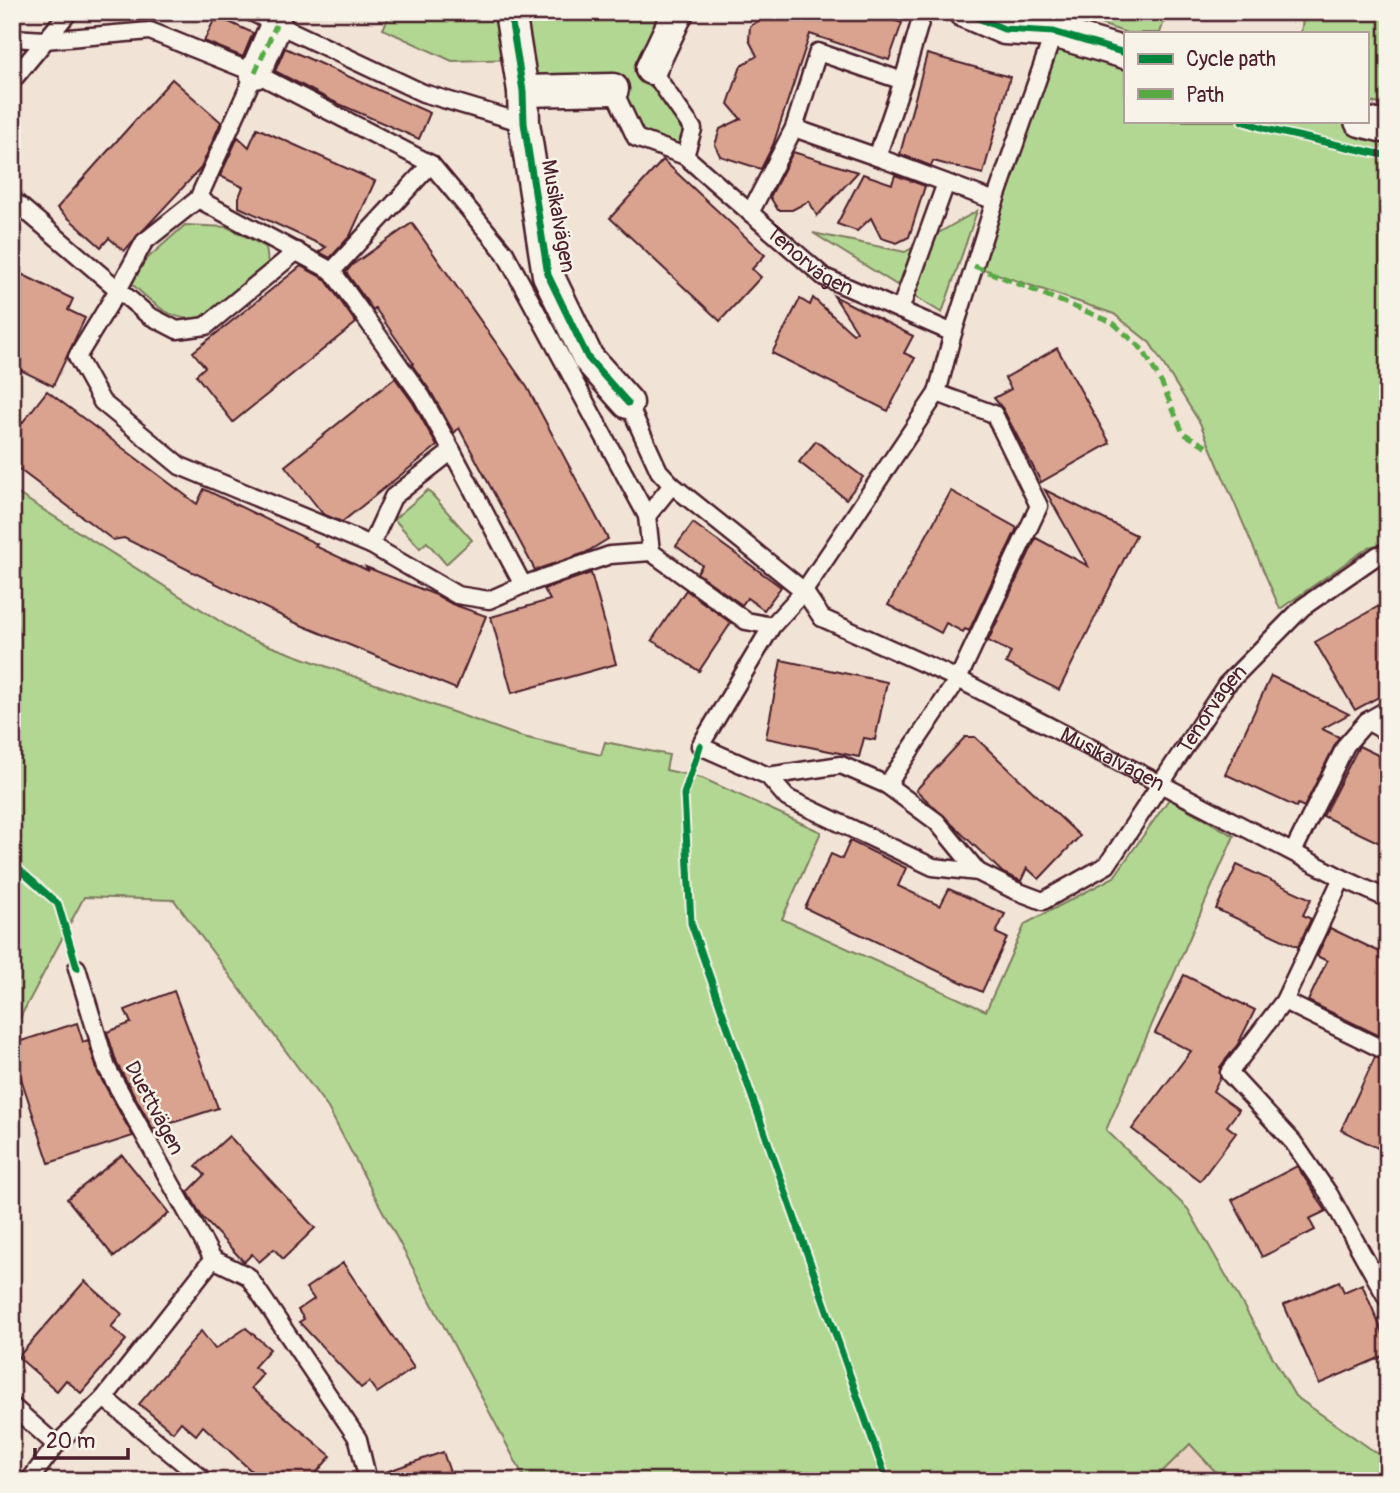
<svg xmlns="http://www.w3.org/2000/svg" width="1400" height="1493" font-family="Pangolin,sans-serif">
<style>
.built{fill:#ead0c1}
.green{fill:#b2d793;stroke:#7e7b5f;stroke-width:2}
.building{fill:#d9a390;stroke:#4a1f2b;stroke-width:2}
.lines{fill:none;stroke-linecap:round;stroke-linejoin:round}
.service-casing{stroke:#4a1f2b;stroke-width:21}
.minor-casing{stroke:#4a1f2b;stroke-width:35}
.service{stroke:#f7f3e8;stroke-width:16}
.minor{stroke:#f7f3e8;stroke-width:30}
.quiet{stroke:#57aa44;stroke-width:5;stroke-dasharray:10 5;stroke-linecap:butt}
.cycleway-casing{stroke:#f7f3e8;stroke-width:11}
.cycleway{stroke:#00873e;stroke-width:7}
.labels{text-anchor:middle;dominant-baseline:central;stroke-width:5;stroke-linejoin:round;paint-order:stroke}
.street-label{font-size:21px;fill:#4a1f2b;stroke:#f7f3e8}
</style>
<rect width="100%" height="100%" fill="#f1e3d6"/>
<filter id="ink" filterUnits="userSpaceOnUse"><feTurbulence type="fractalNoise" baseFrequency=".0143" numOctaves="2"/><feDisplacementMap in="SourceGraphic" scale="14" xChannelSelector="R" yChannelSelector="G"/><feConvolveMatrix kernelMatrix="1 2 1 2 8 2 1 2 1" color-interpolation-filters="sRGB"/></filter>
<g filter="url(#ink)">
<!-- built -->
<polygon class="built" points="1190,1444 1224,1481 1153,1481"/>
<!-- green -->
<g class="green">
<polygon points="391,12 678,12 651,69 693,129 685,156 636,138 612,89 523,91 517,59 452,61 383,29"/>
<polygon points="1065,12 1167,12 1160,33 1127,33"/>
<polygon points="1304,12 1388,12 1388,106 1367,101 1367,33 1301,33"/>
<polygon points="1054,32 1125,53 1125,121 1360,121 1388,128 1388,542 1369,547 1280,609 1200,423 1150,343 1114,314 974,266"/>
<polygon points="977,211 942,313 813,233 905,252"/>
<path d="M185,225L227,227L266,247L268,263C256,273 210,316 198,318C172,323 149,300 132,284L140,265Z"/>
<polygon points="12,490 245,637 519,736 601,755 605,742 669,755 666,770 702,778 821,832 782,919 986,1011 1025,924 1114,877 1169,799 1234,836 1106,1130 1188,1209 1295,1396 1388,1461 1388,1481 1224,1481 1190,1444 1153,1481 526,1481 328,1108 174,900 84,897 12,1033"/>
<polygon points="428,490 472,540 446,564 427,542 420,548 394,519"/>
</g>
<!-- building -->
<g class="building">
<polygon points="760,12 869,12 902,23 889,60 810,34 773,145 761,169 720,156 715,145 720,129 741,119 728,104 741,66 757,56 749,40 750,26 763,18 760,17"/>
<polygon points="216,16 253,33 243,57 204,41"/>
<polygon points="285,48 430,113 419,139 330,100 275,71"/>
<polygon points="927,54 1010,77 983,174 933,161 931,166 900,154"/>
<polygon points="172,79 221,122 201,168 124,251 109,238 101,247 57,208"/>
<polygon points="257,128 375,181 350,236 330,258 319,252 326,247 239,207 239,197 243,187 220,176 238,137 249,147"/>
<polygon points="793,152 858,172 817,216 809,201 792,210 778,210 770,197"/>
<polygon points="663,160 765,255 752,269 761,277 720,321 610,218"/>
<polygon points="863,174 892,184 895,175 925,186 909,237 897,243 881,238 871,218 857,231 837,224"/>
<polygon points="412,223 527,387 608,539 585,553 535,570 459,428 454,433 431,392 412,365 413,363 375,308 373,310 346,272 352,265"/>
<polygon points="301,266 325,279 356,323 233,422 196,375 205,367 193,352"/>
<polygon points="19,273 73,299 68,310 85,318 53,386 12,366 12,288"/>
<polygon points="834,296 913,336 904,353 915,358 888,411 772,353 800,299 810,305 813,298 853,334 857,331"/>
<polygon points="1057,348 1110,443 1041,482 1003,409 994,398 1011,389 1005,378"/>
<polygon points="395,378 413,403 437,446 342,522 323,514 285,466"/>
<polygon points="47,391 197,504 204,489 317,544 315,546 369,571 366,567 436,595 452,604 486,616 456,689 296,623 124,538 113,540 12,464 12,436"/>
<polygon points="816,441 863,477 846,499 799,462"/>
<polygon points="1045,490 1136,535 1059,690 1006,663 1011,652 988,641 1036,538 1088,566"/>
<polygon points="951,491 1017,528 969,631 965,629 963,632 946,623 941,633 888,605"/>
<polygon points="693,523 781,587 764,610 747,598 742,605 697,573 702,565 676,546"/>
<polygon points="591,573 616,664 512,693 491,617 550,600 544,589"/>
<polygon points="686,590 731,623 699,671 652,640"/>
<polygon points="1388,601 1388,692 1355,710 1315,642"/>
<polygon points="781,660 887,682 875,740 864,738 859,757 766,738"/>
<polygon points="1271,676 1349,714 1322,729 1339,737 1304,807 1298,804 1296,807 1225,774"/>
<polygon points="965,737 975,737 1080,836 1039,879 1027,868 1021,881 1003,873 916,790"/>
<polygon points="1359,746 1388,760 1388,847 1323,816"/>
<polygon points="850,841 906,868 898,886 940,906 949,889 1005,914 996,933 1007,938 982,992 805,908 831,854 842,859"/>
<polygon points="1237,865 1311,899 1303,915 1311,919 1298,947 1216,909"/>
<polygon points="1330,928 1388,956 1388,1040 1308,1001 1327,961 1317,956"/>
<polygon points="1184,975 1255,1010 1238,1044 1220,1067 1220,1078 1213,1091 1239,1110 1227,1126 1236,1133 1200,1181 1132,1129 1191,1051 1155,1033"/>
<polygon points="174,991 218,1108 153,1129 117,1064 107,1032 131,1023 125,1010"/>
<polygon points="77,1023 83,1042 88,1040 98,1073 133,1136 49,1163 12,1051 12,1044"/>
<polygon points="1375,1057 1388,1062 1388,1153 1341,1130"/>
<polygon points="229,1136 315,1228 283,1259 274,1249 259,1262 252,1254 244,1262 202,1217 188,1192 205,1175 196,1166"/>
<polygon points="122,1155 169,1213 114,1257 67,1199"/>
<polygon points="1297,1166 1326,1211 1309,1219 1315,1230 1262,1257 1232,1200"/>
<polygon points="343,1263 414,1368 377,1393 369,1382 361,1388 299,1322 304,1319 298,1310 314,1299 306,1288"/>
<polygon points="85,1281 122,1314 111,1327 126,1340 81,1393 66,1380 57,1391 18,1357"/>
<polygon points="1339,1281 1344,1292 1362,1284 1388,1345 1388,1354 1319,1384 1284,1305"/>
<polygon points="246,1328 270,1349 254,1367 263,1374 251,1388 331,1456 309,1481 262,1481 203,1426 196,1435 181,1422 173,1432 139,1404 201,1331 215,1349"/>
<polygon points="443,1452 453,1481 378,1481 377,1475"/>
</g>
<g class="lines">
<defs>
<g id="service">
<polyline points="251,12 423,93 524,123"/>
<path id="s1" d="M1054,32L995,201L953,333L937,393L994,414L1039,506L958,679L1342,878L1388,899"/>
<polyline points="12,38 45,40 150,31 255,73 431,164 505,253 647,516 651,552"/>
<polyline points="651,69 693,129 685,156"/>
<polyline points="255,73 198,199 144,242 118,290 77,357 102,402 180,466 371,545 457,595 489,600 523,585 610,555 651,552 746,621 772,626"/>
<polyline points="12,81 69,12"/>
<path id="s2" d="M613,89L636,138L685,156L824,277L953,333"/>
<polyline points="794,128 877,157 903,81"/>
<polyline points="877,157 995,201"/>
<polyline points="12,199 148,315 177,330 206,326 297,251"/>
<polyline points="198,199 332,271 422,397 452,451 393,497 371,545"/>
<polyline points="750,213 794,128 818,52 903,81 923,12"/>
<polyline points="332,271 431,164"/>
<polyline points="900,310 946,183"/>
<path id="s3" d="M937,393L804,591L772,626L700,746L768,776L787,798L933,867L978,872L1014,890L1043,901L1107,865L1226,685L1303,607L1378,555L1388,553"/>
<polyline points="628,403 659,471 672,485 804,591 822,618 958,679 887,785 937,822 978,872"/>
<polyline points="452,451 523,585"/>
<polyline points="647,516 672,485"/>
<polyline points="1367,721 1388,709"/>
<polyline points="768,776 841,765 887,785"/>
<polyline points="1293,852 1346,745 1367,721 1388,733"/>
<polyline points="1342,878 1284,1001 1388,1052"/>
<polyline points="77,968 107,1068 213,1259"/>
<polyline points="1284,1001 1229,1073 1293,1142 1329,1194 1388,1300"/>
<polyline points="104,1398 205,1481"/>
<polyline points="12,1406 56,1445"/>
<polyline points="29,1481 56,1445 104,1398 213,1259 248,1276 358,1439 368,1481"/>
</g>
<g id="minor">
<polyline points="510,12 523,91 524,123 548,275 588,358 628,403"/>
<polyline points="964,12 1004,29 1054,32 1125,53"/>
<polyline points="651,69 678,12"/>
<polyline points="255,73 276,25"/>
<polyline points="523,91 613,89"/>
<polyline points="1360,121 1388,128"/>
</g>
</defs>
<!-- service casing -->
<use href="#service" class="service-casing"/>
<!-- minor casing -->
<use href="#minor" class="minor-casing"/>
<!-- service -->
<use href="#service" class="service"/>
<!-- minor -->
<use href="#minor" class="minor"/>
<!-- quiet -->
<g class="quiet">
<polyline points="255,73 276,25"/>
<polyline points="974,266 1112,322 1143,350 1162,384 1183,433 1211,449"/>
</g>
<defs>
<g id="cycleway">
<polyline points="510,12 523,91 524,123 548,275 588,358 628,403"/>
<polyline points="964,12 1004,29 1054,32 1125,53"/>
<polyline points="1242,121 1270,130 1388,156"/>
<polyline points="700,746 684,794 691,923 887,1481"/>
<polyline points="12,863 58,904 77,968"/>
</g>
</defs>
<!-- cycleway casing -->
<use href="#cycleway" class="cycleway-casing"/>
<!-- cycleway -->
<use href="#cycleway" class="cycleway"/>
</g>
</g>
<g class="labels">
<!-- street labels -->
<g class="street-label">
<text transform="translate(558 216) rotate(80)">Musikalvägen</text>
<text stroke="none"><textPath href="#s2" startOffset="270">Tenorvägen</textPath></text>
<text stroke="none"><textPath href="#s3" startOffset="1069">Tenorvägen</textPath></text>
<text stroke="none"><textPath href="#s1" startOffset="908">Musikalvägen</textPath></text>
<text transform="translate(154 1108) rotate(62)">Duettvägen</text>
</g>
</g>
<!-- margin -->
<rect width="1400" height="1493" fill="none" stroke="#f7f3e8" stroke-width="42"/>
<rect x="21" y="21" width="1358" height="1451" fill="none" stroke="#4a1f2b" stroke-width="2.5" filter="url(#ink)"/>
<!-- legend -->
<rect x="1124" y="32" width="245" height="91" fill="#f7f3e8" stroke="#b29e9c" stroke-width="2"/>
<rect x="1138" y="54" width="35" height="10" fill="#00873e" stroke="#b29e9c" stroke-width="2"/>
<text x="1186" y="66" font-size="21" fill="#4a1f2b">Cycle path</text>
<rect x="1138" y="89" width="35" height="10" fill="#57aa44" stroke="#b29e9c" stroke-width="2"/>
<text x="1186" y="102" font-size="21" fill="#4a1f2b">Path</text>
<!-- scale -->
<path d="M35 1448v10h93v-10" fill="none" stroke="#4a1f2b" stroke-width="3.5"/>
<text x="46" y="1448" font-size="21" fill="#4a1f2b" stroke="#f7f3e8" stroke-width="5" paint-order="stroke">20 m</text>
</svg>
